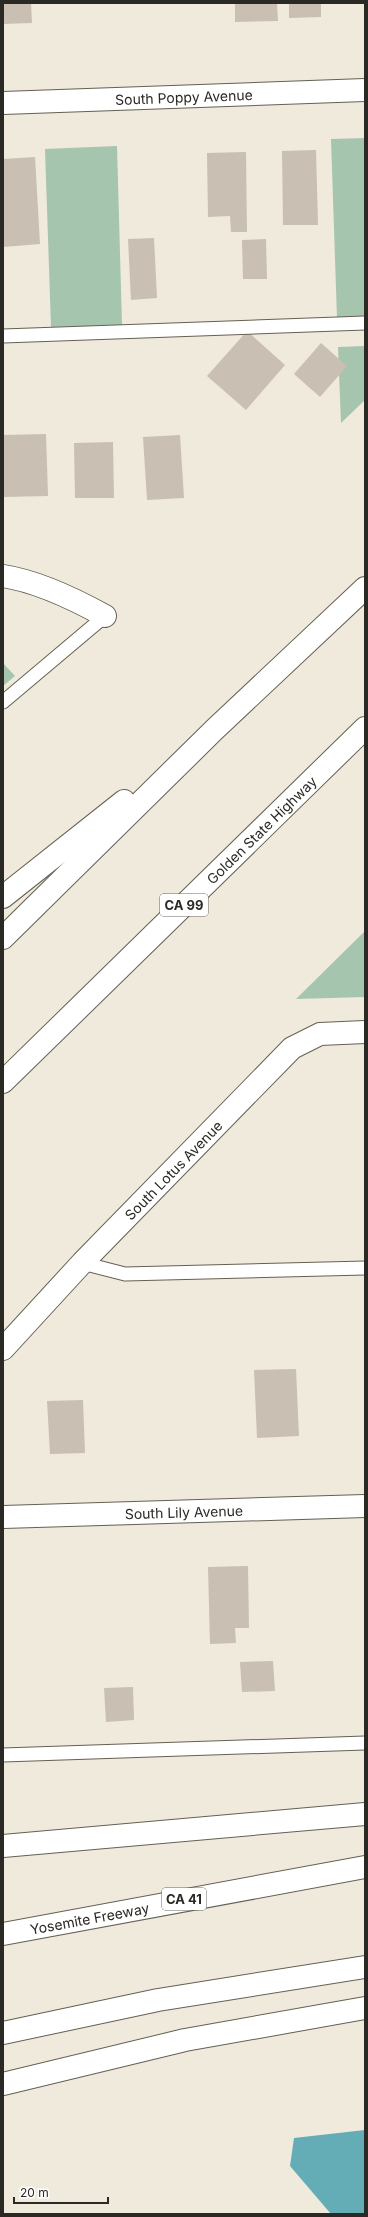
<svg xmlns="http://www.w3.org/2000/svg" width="368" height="2217" font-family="Inter,sans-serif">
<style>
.green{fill:#a6c5ae}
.water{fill:#64adb7}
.building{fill:#c9bfb3}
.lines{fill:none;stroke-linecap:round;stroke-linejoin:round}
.service-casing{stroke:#646053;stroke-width:15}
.minor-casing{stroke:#646053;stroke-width:24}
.motorway-casing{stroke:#646053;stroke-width:24}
.service{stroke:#fff;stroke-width:13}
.minor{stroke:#fff;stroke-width:22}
.motorway{stroke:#fff;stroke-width:22}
.labels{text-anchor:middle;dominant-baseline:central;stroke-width:3;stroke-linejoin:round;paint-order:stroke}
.shield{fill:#fff;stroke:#6b6966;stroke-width:1}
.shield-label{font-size:13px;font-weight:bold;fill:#2b2924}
.street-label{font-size:14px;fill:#2b2924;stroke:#fff}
</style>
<rect width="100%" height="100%" fill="#efeadc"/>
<!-- green -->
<g class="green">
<polygon points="365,138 365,317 337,318 331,139"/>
<polygon points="117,146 122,325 51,327 45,149"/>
<polygon points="365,346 365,400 341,423 338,347"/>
<polygon points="3,663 15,676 3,686"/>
<polygon points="365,931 365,997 296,999"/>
</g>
<!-- water -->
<polygon class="water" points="365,2130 365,2214 331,2214 290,2166 294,2138"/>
<!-- building -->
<g class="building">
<polygon points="3,3 31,3 32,23 3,24"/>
<polygon points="235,3 277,3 278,21 235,22"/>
<polygon points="289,3 321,3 321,17 289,18"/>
<polygon points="316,150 318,225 283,225 282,151"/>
<polygon points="246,152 247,232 231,232 230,216 208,217 207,153"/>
<polygon points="35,157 40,244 3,247 3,159"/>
<polygon points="154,238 157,298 131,300 128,239"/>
<polygon points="266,239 267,279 243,279 242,240"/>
<polygon points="247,331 285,365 246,410 207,376"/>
<polygon points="321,343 347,366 320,397 294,374"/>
<polygon points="46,434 48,496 4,497 3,435"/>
<polygon points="180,435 184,498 147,500 143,437"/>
<polygon points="113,442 114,498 75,498 74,443"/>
<polygon points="296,1369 299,1436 257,1438 254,1370"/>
<polygon points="83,1400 85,1453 50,1454 47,1401"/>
<polygon points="248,1566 249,1628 235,1628 236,1643 210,1644 208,1567"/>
<polygon points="273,1661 275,1691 242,1692 240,1662"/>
<polygon points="133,1687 134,1720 106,1722 104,1688"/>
</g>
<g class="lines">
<defs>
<g id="service">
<polyline points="3,336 365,323"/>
<polyline points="3,702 105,616"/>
<polyline points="82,1263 125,1274 365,1268"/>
<polyline points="3,1755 365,1743"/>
</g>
<g id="minor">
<path id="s1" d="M3,103L365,90"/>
<path d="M3,576C36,581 76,600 105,616"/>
<path id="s2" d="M3,1349L82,1263L292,1048L320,1034L365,1032"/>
<path id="s3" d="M3,1517L365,1506"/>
</g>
<g id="motorway">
<polyline points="3,897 124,801"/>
<polyline points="3,938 214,730 365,588"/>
<path id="s4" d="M3,1082L365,728"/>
<polyline points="3,1846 365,1814"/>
<path id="s5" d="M3,1934L365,1867"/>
<polyline points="3,2033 158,2000 365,1967"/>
<polyline points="3,2084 185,2040 365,2008"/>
</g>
</defs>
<!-- service casing -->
<use href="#service" class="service-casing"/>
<!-- minor casing -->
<use href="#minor" class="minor-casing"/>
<!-- motorway casing -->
<use href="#motorway" class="motorway-casing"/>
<!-- service -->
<use href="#service" class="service"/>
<!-- minor -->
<use href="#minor" class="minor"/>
<!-- motorway -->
<use href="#motorway" class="motorway"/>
</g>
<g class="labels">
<!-- shield labels -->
<g class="shield">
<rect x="160" y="894" width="48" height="22" rx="3"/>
<rect x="162" y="1888" width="44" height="22" rx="3"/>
</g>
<g class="shield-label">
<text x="184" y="905">CA 99</text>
<text x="184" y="1899">CA 41</text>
</g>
<!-- street labels -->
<g class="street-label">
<text stroke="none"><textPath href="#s1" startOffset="181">South Poppy Avenue</textPath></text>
<text stroke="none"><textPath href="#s4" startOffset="361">Golden State Highway</textPath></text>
<text stroke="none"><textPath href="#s2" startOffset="247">South Lotus Avenue</textPath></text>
<text stroke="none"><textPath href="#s3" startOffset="181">South Lily Avenue</textPath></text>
<text stroke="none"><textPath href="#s5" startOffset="88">Yosemite Freeway</textPath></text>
</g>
</g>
<!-- border -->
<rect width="368" height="2217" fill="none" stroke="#2b2924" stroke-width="8"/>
<!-- scale -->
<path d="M14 2197v6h94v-6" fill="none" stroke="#2b2924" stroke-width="2"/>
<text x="20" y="2197" font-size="12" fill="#2b2924" stroke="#ffffff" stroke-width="3" paint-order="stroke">20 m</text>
</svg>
